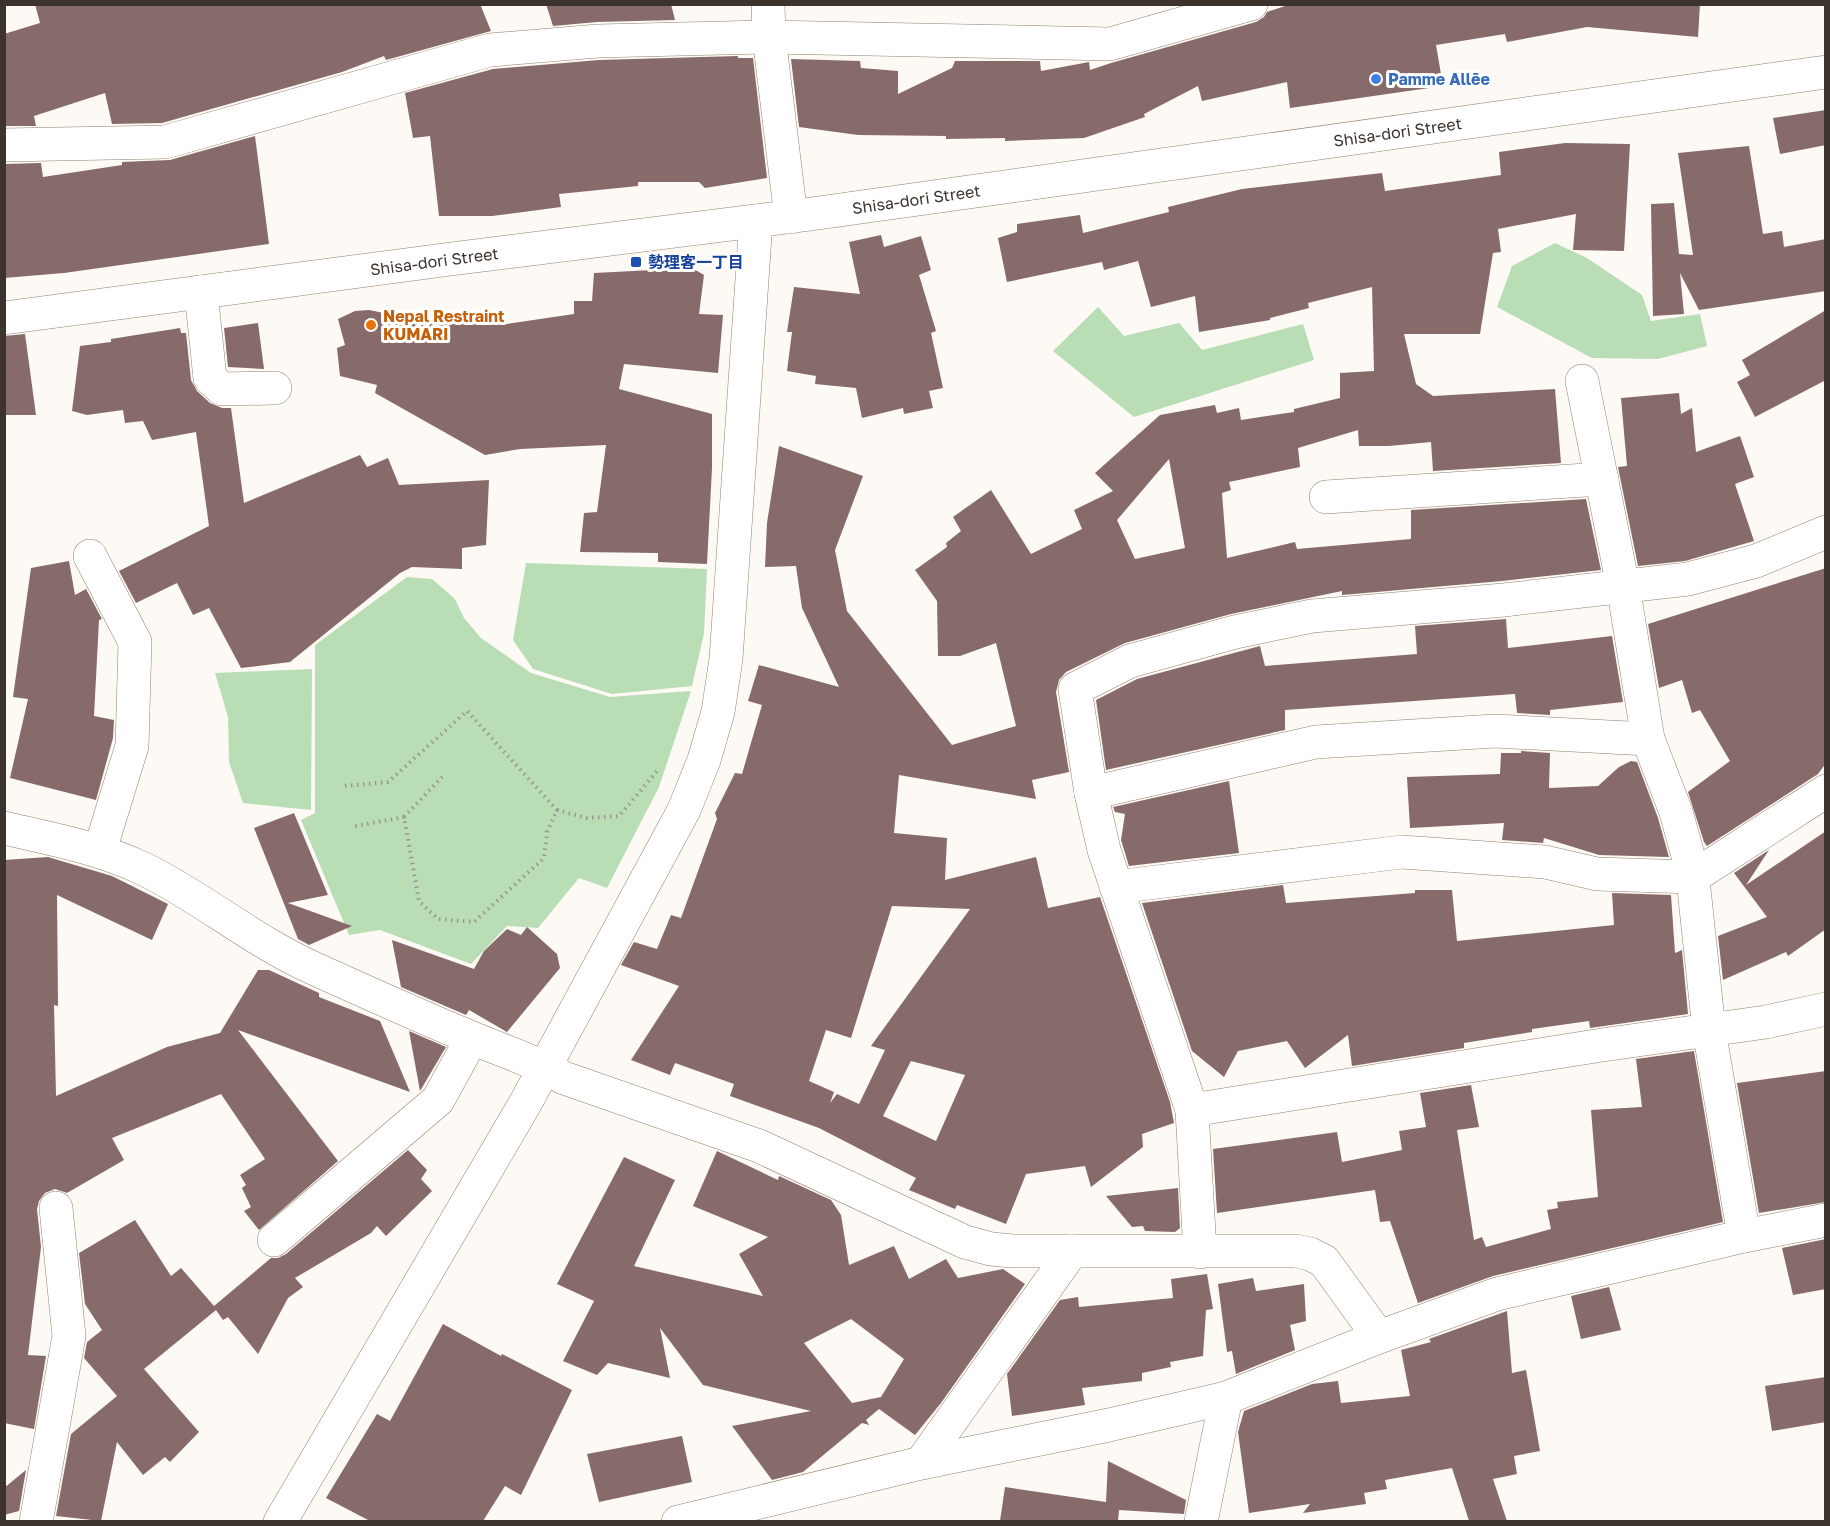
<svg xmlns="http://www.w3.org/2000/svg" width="1830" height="1526" font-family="'Golos Text','Noto Sans JP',sans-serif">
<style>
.green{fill:#b9ddb5}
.building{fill:#866b6a;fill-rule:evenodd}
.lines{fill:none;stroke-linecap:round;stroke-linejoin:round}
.street-casing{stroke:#94806f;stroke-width:34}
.secondary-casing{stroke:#94806f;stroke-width:34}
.path{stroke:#9c9590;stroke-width:4;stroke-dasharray:1.5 4.5;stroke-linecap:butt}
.street{stroke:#fff;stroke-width:33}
.secondary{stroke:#fff;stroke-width:33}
.shop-dot{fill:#3f7fe0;stroke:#fff;stroke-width:2}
.transit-dot{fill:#1a4fb4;stroke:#fff;stroke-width:2}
.food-dot{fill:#e8710a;stroke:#fff;stroke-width:2}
.labels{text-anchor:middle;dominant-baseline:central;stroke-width:6;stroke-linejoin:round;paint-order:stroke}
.shop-label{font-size:16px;font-weight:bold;fill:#366cbe;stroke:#fff;text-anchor:start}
.street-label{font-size:16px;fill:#3c332c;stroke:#fff}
.transit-label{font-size:16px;font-weight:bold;fill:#164399;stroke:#fff;text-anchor:start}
.food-label{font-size:16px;font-weight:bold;fill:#c56008;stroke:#fff;text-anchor:start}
</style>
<rect width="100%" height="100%" fill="#fdf9f5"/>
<!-- green -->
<g class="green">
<polygon points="1555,243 1587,258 1642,295 1651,321 1700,314 1707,346 1658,359 1592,358 1497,307 1512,266"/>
<polygon points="1098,307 1124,336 1179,323 1202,350 1303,324 1314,360 1134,417 1053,351"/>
<polygon points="526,563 707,569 704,633 692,686 612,694 533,669 513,640"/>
<polygon points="407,577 432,579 455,599 464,618 481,638 531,673 610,697 691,691 659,787 607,888 579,878 538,928 507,926 471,964 380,930 349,935 301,820 315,813 315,645"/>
<polygon points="312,669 311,810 243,803 229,762 228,717 215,673"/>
</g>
<!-- building -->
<g class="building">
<polygon points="35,4 480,4 491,31 386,60 384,56 342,72 162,123 112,124 105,93 34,116 36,126 4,126 4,34 40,23"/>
<polygon points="546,4 671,4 675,20 597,22 553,26"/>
<polygon points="1291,4 1700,4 1698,37 1587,27 1507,42 1505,34 1436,45 1443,86 1290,108 1287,82 1202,101 1198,86 1144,114 1145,117 1084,138 1005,141 1005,138 946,139 946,136 858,135 799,127 791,59 860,61 861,68 898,71 898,94 952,68 955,61 1040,61 1041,71 1089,62 1090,70 1111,63 1256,22 1264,17 1267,12"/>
<polygon points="738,56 738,58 753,58 767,178 705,188 699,182 638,182 638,186 559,194 561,207 492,216 439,216 430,136 413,138 405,93 493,69 599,60"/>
<polygon points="1826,110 1826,145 1780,154 1773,118"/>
<polygon points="255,136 269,244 64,273 4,278 4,164 41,163 43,177 122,165 122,162 170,160"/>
<path d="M1565,143L1630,144L1624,251L1573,250L1576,214L1498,229L1501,252L1493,253L1480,334H1404L1416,384L1433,396L1555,389L1561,463L1433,471L1431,442L1389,446H1359L1358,430L1298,448L1300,467L1229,482L1231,490L1222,493L1227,558L1295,542L1297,549L1411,539V510L1586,499L1601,570L1502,581L1342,595V591L1231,614L1125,643L1066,672L1059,680L1056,692L1069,772L1032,780L1036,799L899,775L894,833L947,838L945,880L1036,857L1048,908L1100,897L1170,1102L1174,1123L1142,1134L1143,1147L1091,1187L1085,1166L1026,1174L1006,1224L957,1205L955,1209L909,1190L916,1178L819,1128L730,1096L734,1084L675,1063L670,1075L631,1060L679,986L621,965L634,942L657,949L671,915L681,918L717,819L715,813L735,773L742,774L762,705L748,701L759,665L839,687L802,608L796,566L765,567L767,523L779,446L863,476L835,550L847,611L952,745L1016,726L996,643L960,656H938L937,601L915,570L947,547L946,543L961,531L953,517L991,490L1031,554L1082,529L1074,510L1113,491L1095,473L1160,415L1215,405L1217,413L1239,408L1241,420L1294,412V409L1340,398V373L1374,371L1372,287L1308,303L1309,308L1270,318V320L1199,332L1195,296L1151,307L1138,261L1104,270L1102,262L1007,282L998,238L1017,232V224L1080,215L1083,233L1169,212L1168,207L1242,189L1382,173L1385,191L1501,175L1499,152ZM1169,459L1185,548L1135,559L1117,520ZM892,906L970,909L871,1046L885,1050L859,1104L837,1094L830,1103L834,1092L809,1081L826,1030L851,1038ZM911,1061L965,1075L936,1141L883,1116Z"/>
<polygon points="1749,146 1763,234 1782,231 1784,247 1826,239 1826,291 1699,310 1680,273 1684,314 1653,316 1651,204 1674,203 1679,254 1693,255 1678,153"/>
<polygon points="881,235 884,247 921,236 931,270 919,275 936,331 931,333 943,388 929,391 933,408 904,414 903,408 862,418 856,388 815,384 816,376 787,371 792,332 787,332 794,287 860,294 849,242"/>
<polygon points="692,268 704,275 699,314 723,315 718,373 624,364 619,389 712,414 712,468 707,564 658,562 658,553 580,552 584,513 597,512 606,445 520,449 485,455 375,393 377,385 340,376 337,348 345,345 338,319 355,311 369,310 429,322 499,312 500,325 574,314 574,301 592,301 594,273"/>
<polygon points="1826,310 1826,380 1755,417 1737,382 1750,375 1742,360"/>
<polygon points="258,323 264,369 228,367 224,328"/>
<polygon points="180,328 181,333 186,333 191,380 197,391 210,403 222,408 231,408 244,503 360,455 367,467 388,458 399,485 489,480 486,545 462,548 462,569 412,567 400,573 290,662 241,668 209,608 193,615 177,583 136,603 119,571 209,526 196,432 152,440 143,421 125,423 123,410 87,415 72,411 80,346 111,342 111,339"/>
<polygon points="25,334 36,415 4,415 4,336"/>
<polygon points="1679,393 1681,414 1692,408 1696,452 1740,436 1754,477 1735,484 1754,541 1685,561 1638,566 1618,467 1627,466 1621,398"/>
<polygon points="69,561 75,595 86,589 102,619 99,620 94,716 114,720 113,738 96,800 10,778 28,699 13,697 31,568"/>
<polygon points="1826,568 1826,763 1818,774 1707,846 1704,842 1688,792 1730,761 1700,710 1692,713 1682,680 1659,688 1648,624"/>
<polygon points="1506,619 1508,648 1612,636 1623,702 1550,710 1550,715 1517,713 1515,694 1285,710 1285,730 1106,770 1096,700 1137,679 1260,646 1265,666 1417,654 1415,626"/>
<polygon points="1521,751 1550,753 1549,788 1598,786 1619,767 1631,761 1637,762 1658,818 1669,857 1599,855 1544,838 1543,843 1502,840 1504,823 1410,828 1407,777 1500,774 1501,753 1521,753"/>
<polygon points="1229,781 1239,853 1129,866 1121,840 1125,814 1115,812 1113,807"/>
<polygon points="294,813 328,895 288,903 352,926 309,945 298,939 254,828"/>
<polygon points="1826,831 1826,929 1788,956 1786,952 1723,980 1718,936 1767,917 1734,873 1769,850 1746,885"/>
<polygon points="48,857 112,876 168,904 152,940 57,895 58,1006 54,1005 56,1096 167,1047 220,1033 258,970 269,970 319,993 319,997 380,1021 410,1092 238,1030 338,1161 259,1230 244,1211 251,1207 242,1188 246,1185 240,1175 265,1159 221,1094 112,1138 124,1160 67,1193 55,1189 45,1193 39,1201 37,1209 41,1247 28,1355 46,1356 34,1429 4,1423 4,860"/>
<polygon points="1283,885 1286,903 1415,893 1415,890 1452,890 1457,941 1614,925 1612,893 1671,895 1675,953 1682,950 1688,1014 1590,1028 1589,1021 1532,1029 1532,1032 1464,1043 1464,1048 1352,1066 1348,1035 1305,1068 1287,1041 1238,1051 1224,1077 1192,1051 1142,903"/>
<polygon points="527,927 557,954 560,968 507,1032 469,1010 466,1015 401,987 392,940 474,969 484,951 507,929 521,935"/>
<polygon points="409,1031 446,1047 420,1091"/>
<polygon points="1694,1051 1723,1222 1493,1276 1418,1303 1390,1221 1380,1222 1375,1190 1217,1213 1213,1149 1337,1132 1342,1162 1402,1150 1399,1131 1426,1127 1420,1093 1471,1085 1479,1127 1457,1130 1474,1240 1482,1237 1486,1247 1551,1229 1547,1210 1558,1208 1557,1202 1598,1197 1591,1110 1642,1107 1636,1059"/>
<polygon points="1826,1071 1826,1202 1759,1213 1737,1083"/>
<polygon points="408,1150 427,1170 421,1179 432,1191 386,1236 377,1226 371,1233 295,1278 303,1287 288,1298 258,1354 228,1317 223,1320 216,1310 144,1369 199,1432 170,1462 165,1457 143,1475 117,1442 101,1521 56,1516 71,1434 117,1396 84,1358 87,1342 102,1330 85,1304 79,1253 135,1220 171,1276 181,1268 214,1306 271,1258 278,1258 286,1254"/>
<path d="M717,1151L778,1180L779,1176L831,1200L841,1215L849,1265L894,1246L909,1279L946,1259L958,1278L1003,1269L1025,1284L941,1403L915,1435L879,1409L866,1420L869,1425L862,1423L803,1472L772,1480L732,1426L811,1411L703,1385L660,1328L670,1378L608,1363L597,1375L563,1361L594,1301L557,1284L624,1157L675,1180L634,1266L763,1296L739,1254L768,1237L693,1206ZM851,1319L904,1359L881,1397L852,1403L804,1343Z"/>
<polygon points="1178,1188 1180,1228 1175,1232 1145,1231 1143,1226 1132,1227 1106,1196"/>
<polygon points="1826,1239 1826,1289 1793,1295 1782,1248"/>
<polygon points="1207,1274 1213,1309 1206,1310 1203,1356 1170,1362 1171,1367 1142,1373 1142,1381 1082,1388 1085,1405 1012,1416 1007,1374 1060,1300 1078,1297 1079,1307 1173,1298 1171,1279"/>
<polygon points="1253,1278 1256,1291 1304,1284 1306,1321 1290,1325 1295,1350 1236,1374 1232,1351 1227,1352 1218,1284"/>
<polygon points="1609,1287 1621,1330 1581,1339 1571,1296"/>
<polygon points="1507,1311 1512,1373 1526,1370 1540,1451 1514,1456 1517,1474 1493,1479 1507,1521 1469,1521 1452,1468 1385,1480 1387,1489 1364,1493 1366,1504 1303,1513 1310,1504 1249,1513 1238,1432 1244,1411 1312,1384 1338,1381 1341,1403 1410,1396 1401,1350 1431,1342 1429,1339"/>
<polygon points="443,1324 501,1356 502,1354 572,1390 521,1495 505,1486 483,1521 370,1521 326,1498 377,1414 390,1421"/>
<polygon points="1826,1377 1826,1422 1772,1431 1765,1386"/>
<polygon points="682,1436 692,1482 599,1502 587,1454"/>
<polygon points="1108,1461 1186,1500 1184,1514 1119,1510 1118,1521 1000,1521 1005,1487 1106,1502"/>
<polygon points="26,1470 19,1511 4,1515 4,1488"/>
</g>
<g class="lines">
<defs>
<g id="street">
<polyline points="768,4 769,37 791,217"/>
<polyline points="4,145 165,142 490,50 598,41 769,37 1110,44 1251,4"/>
<polyline points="201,292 210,378 222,389 275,388"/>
<polyline points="1582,381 1623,586 1648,739 1676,812 1692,870 1709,1030 1744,1236"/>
<polyline points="1326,497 1602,479"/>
<polyline points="90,556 135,642 132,746 100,850"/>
<polyline points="1091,793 1316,742 1495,731 1648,739"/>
<path d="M4,828C52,839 100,848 144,869C203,898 253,941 313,968C366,992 419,1016 472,1038C503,1051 535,1061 564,1078L759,1146L965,1242L991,1249L1013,1251H1296L1310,1254L1324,1261L1379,1337"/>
<polyline points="1116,887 1402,852 1545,862 1597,874 1693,877 1826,791"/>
<polyline points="1192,1110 1602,1045 1766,1022 1826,1009"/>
<polyline points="274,1240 438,1100 472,1038"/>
<polyline points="1200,1252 1192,1110 1104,850 1091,793 1075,689 1130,661 1235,632 1312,616 1504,600 1688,579 1756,561 1826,532"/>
<polyline points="921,1463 1072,1251"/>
<polyline points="36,1522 69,1336 56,1208"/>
<polyline points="678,1522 921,1463 1109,1425 1226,1398 1379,1337 1497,1294 1744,1236 1826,1220"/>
<polyline points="1201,1522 1226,1398"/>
</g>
<g id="secondary">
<path id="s1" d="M4,318L451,259L811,214L1826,72"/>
<polyline points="280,1522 526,1102 684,810 704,760 718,712 726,659 756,221"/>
</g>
</defs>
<!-- street casing -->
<use href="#street" class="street-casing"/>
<!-- secondary casing -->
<use href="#secondary" class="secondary-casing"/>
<!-- path -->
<g class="path">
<polyline points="345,786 388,782 467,711 557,810 547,832 544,858 474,922 438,919 419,901 404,817 351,827"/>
<polyline points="557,810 587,818 619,816 658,770"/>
<polyline points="404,817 443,776"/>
</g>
<!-- street -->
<use href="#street" class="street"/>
<!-- secondary -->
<use href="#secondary" class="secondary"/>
</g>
<!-- markers -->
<circle class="shop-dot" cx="1376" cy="79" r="6"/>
<rect class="transit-dot" x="630" y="256" width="12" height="12" rx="3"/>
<circle class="food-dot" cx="371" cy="325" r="6"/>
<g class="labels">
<!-- shop labels -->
<g class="shop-label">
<text x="1388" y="79">Pamme Allēe</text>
</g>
<!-- street labels -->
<g class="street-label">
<text stroke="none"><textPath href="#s1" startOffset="1406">Shisa-dori Street</textPath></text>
<text stroke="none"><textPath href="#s1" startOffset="920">Shisa-dori Street</textPath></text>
<text stroke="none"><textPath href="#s1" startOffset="434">Shisa-dori Street</textPath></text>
</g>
<!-- transit labels -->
<g class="transit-label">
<text x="648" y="262">勢理客一丁目</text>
</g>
<!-- food labels -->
<g class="food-label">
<text x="383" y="316">Nepal Restraint<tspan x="383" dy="18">KUMARI</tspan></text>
</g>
</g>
<!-- border -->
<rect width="1830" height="1526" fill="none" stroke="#3c332c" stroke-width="12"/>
</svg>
